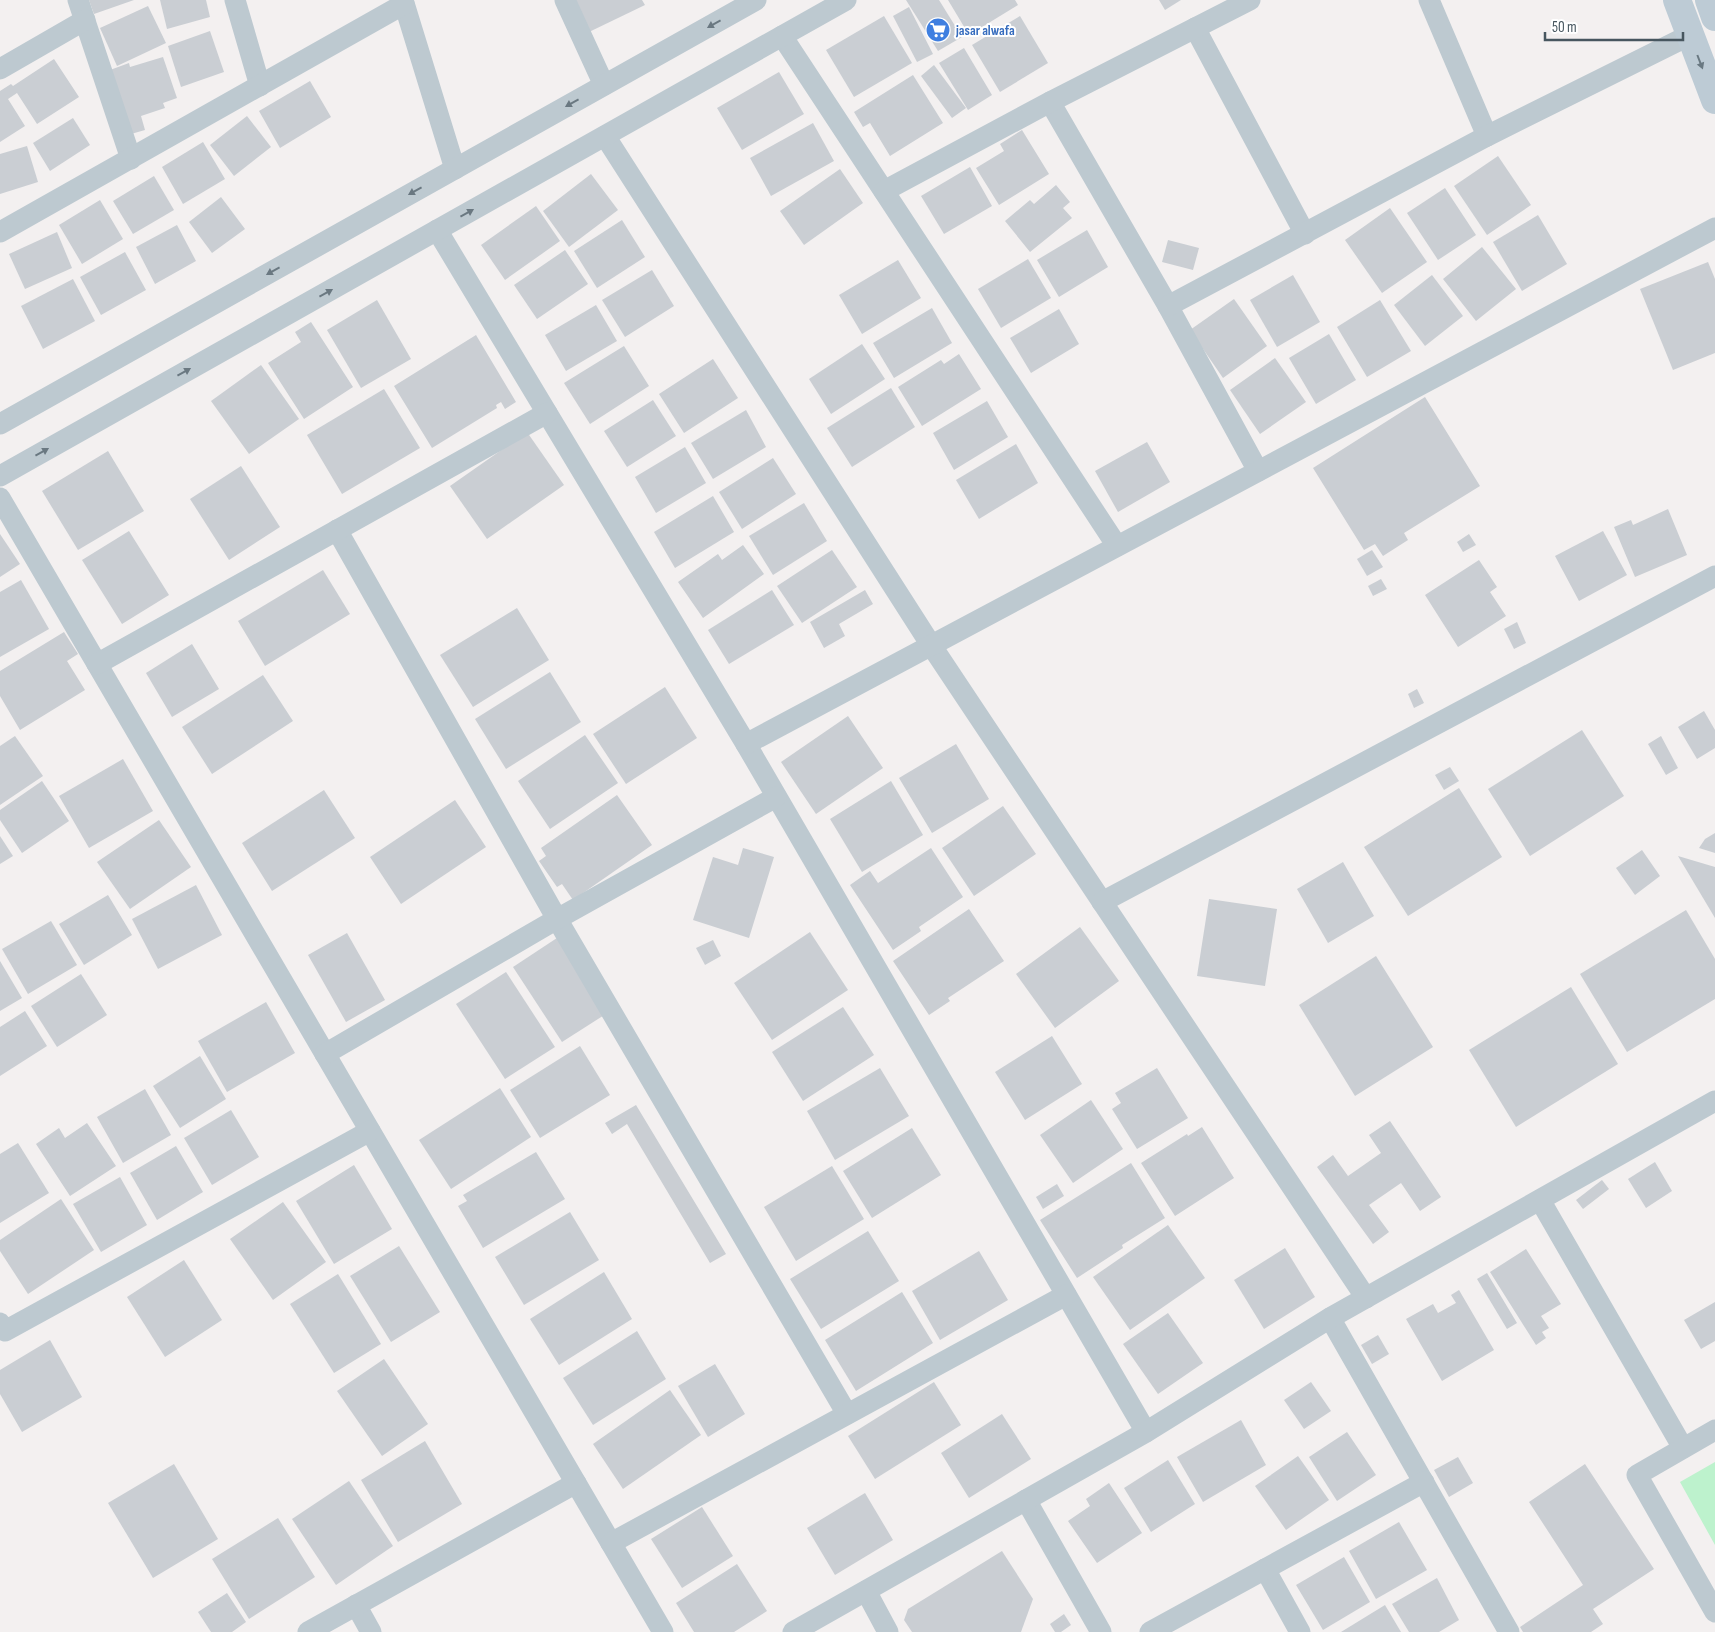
<svg xmlns="http://www.w3.org/2000/svg" width="1715" height="1632" font-family="'Sofia Sans Condensed',sans-serif">
<style>
.green{fill:#bdf2cd}
.building{fill:#caced3}
.lines{fill:none;stroke-linecap:round;stroke-linejoin:round}
.street{stroke:#bdc9d0;stroke-width:21}
.secondary{stroke:#bdcbd5;stroke-width:28}
.oneway{fill:#6a7881}
.oneway2{fill:#6a7982}
.labels{text-anchor:middle;dominant-baseline:central;stroke-width:4;stroke-linejoin:round;paint-order:stroke}
.shop-label{font-size:14px;font-weight:bold;fill:#366cbe;stroke:#fff;text-anchor:start}
</style>
<rect width="100%" height="100%" fill="#f3f0f0"/>
<!-- green -->
<polygon class="green" points="1715,1462 1715,1545 1680,1482"/>
<!-- building -->
<g class="building">
<polygon points="89,0 134,0 94,14"/>
<polygon points="160,0 206,0 210,17 167,29"/>
<polygon points="574,0 642,0 645,5 589,32"/>
<polygon points="906,0 939,0 962,37 938,51"/>
<polygon points="948,0 1015,0 1018,5 969,35"/>
<polygon points="1159,0 1181,0 1165,10"/>
<polygon points="148,6 166,43 117,66 100,28"/>
<polygon points="909,7 933,54 917,62 893,16"/>
<polygon points="884,16 912,63 854,97 826,50"/>
<polygon points="1020,16 1048,63 1000,92 972,45"/>
<polygon points="210,31 224,72 181,87 168,46"/>
<polygon points="964,48 992,95 968,110 939,63"/>
<polygon points="163,57 177,98 163,103 165,108 141,116 145,130 131,134 110,70 129,63 130,67"/>
<polygon points="54,59 79,97 37,124 17,93 8,99 25,126 0,142 0,91 11,84 13,86"/>
<polygon points="934,65 966,108 952,118 921,76"/>
<polygon points="779,72 804,114 742,150 717,108"/>
<polygon points="913,75 943,123 890,156 870,123 863,127 854,112"/>
<polygon points="310,81 331,117 280,148 259,111"/>
<polygon points="247,116 271,147 234,176 210,145"/>
<polygon points="73,118 90,145 50,171 33,143"/>
<polygon points="813,123 834,161 771,196 750,158"/>
<polygon points="1022,130 1049,174 999,205 976,168 1004,151 1000,144"/>
<polygon points="203,142 225,179 183,204 162,167"/>
<polygon points="27,146 38,182 0,194 0,154"/>
<polygon points="1498,156 1531,205 1487,235 1454,186"/>
<polygon points="970,167 992,206 944,234 921,196"/>
<polygon points="840,169 863,203 804,245 780,211"/>
<polygon points="591,174 618,210 569,247 543,211"/>
<polygon points="154,176 174,210 133,234 113,201"/>
<polygon points="1056,185 1070,202 1063,208 1072,218 1030,252 1005,221 1030,200 1034,204"/>
<polygon points="1445,188 1476,235 1438,260 1407,213"/>
<polygon points="221,197 245,229 212,253 189,222"/>
<polygon points="100,200 123,239 82,264 59,225"/>
<polygon points="536,206 560,241 505,280 481,245"/>
<polygon points="1390,208 1427,262 1382,293 1345,240"/>
<polygon points="1538,215 1567,264 1522,291 1493,242"/>
<polygon points="622,220 645,257 597,288 574,251"/>
<polygon points="177,225 196,261 155,284 136,247"/>
<polygon points="1087,230 1108,267 1059,297 1037,260"/>
<polygon points="57,232 72,268 25,289 9,254"/>
<polygon points="1168,240 1199,248 1193,270 1162,262"/>
<polygon points="1482,247 1516,289 1476,321 1443,279"/>
<polygon points="565,250 588,284 537,319 514,285"/>
<polygon points="125,252 146,290 101,315 80,277"/>
<polygon points="1028,259 1051,298 1001,328 978,289"/>
<polygon points="898,260 921,298 862,334 839,295"/>
<polygon points="1708,262 1715,279 1715,353 1673,370 1640,289"/>
<polygon points="652,270 674,306 625,337 602,300"/>
<polygon points="1293,275 1320,322 1277,347 1250,300"/>
<polygon points="1432,275 1463,316 1425,346 1394,305"/>
<polygon points="73,279 95,321 43,349 21,306"/>
<polygon points="1234,299 1267,346 1223,378 1190,330"/>
<polygon points="377,300 411,359 361,388 327,330"/>
<polygon points="1380,300 1411,351 1367,377 1337,327"/>
<polygon points="596,305 617,341 566,371 545,335"/>
<polygon points="932,308 952,343 894,378 873,343"/>
<polygon points="1059,309 1079,344 1031,373 1010,338"/>
<polygon points="311,322 353,387 304,419 268,363 301,342 295,332"/>
<polygon points="1329,334 1356,380 1316,404 1289,358"/>
<polygon points="476,335 516,402 505,409 501,402 496,405 497,408 432,448 394,386"/>
<polygon points="862,344 885,379 831,414 809,379"/>
<polygon points="624,346 649,386 590,424 564,383"/>
<polygon points="959,354 981,389 922,426 898,387 941,360 944,364"/>
<polygon points="1275,358 1306,402 1260,434 1230,390"/>
<polygon points="713,359 738,398 684,433 659,394"/>
<polygon points="261,365 299,419 249,454 211,401"/>
<polygon points="891,388 915,427 852,467 827,428"/>
<polygon points="384,389 420,448 342,494 307,435"/>
<polygon points="1425,397 1480,486 1404,533 1408,540 1383,556 1375,544 1364,550 1313,468"/>
<polygon points="653,400 676,436 627,467 604,431"/>
<polygon points="987,401 1008,437 954,470 933,433"/>
<polygon points="746,410 766,447 713,479 691,443"/>
<polygon points="527,432 564,485 487,539 450,486"/>
<polygon points="1147,442 1170,482 1118,512 1095,471"/>
<polygon points="1016,444 1038,483 979,519 956,480"/>
<polygon points="685,447 706,483 656,513 635,477"/>
<polygon points="108,451 144,511 78,550 42,491"/>
<polygon points="773,458 796,494 742,529 719,492"/>
<polygon points="241,466 280,527 229,560 190,499"/>
<polygon points="713,496 734,532 675,568 654,532"/>
<polygon points="804,503 827,541 773,575 749,536"/>
<polygon points="1668,509 1687,555 1635,577 1614,527 1631,520 1633,525"/>
<polygon points="129,531 169,595 122,624 82,560"/>
<polygon points="1603,531 1627,575 1579,601 1555,556"/>
<polygon points="0,534 20,564 0,577"/>
<polygon points="1469,534 1476,545 1463,552 1457,542"/>
<polygon points="743,545 764,574 703,618 678,582 718,554 722,560"/>
<polygon points="832,550 857,587 802,623 777,586"/>
<polygon points="1372,550 1383,567 1367,576 1357,559"/>
<polygon points="1479,560 1497,587 1490,592 1506,616 1458,647 1425,595"/>
<polygon points="323,570 350,614 265,666 238,621"/>
<polygon points="1381,579 1387,589 1373,596 1368,586"/>
<polygon points="21,580 49,629 0,657 0,592"/>
<polygon points="772,590 794,625 729,664 708,630"/>
<polygon points="865,590 873,604 839,624 845,636 824,648 810,622"/>
<polygon points="517,608 549,660 473,707 440,655"/>
<polygon points="1517,622 1526,643 1514,649 1504,629"/>
<polygon points="64,632 78,654 67,661 85,690 20,730 0,696 0,671"/>
<polygon points="192,644 219,689 172,717 146,673"/>
<polygon points="550,672 581,722 506,769 475,719"/>
<polygon points="263,675 293,721 212,774 182,727"/>
<polygon points="665,687 697,738 626,784 593,734"/>
<polygon points="1417,689 1424,703 1414,708 1408,694"/>
<polygon points="1704,711 1715,730 1715,748 1697,759 1678,727"/>
<polygon points="848,716 883,768 816,814 781,762"/>
<polygon points="1582,730 1624,796 1530,856 1488,789"/>
<polygon points="585,735 618,783 550,829 518,781"/>
<polygon points="15,736 43,776 0,805 0,746"/>
<polygon points="1661,736 1678,768 1666,775 1648,744"/>
<polygon points="956,744 989,799 932,833 899,778"/>
<polygon points="123,759 153,811 89,848 59,796"/>
<polygon points="1450,767 1459,781 1444,790 1435,775"/>
<polygon points="42,781 69,821 22,853 0,820 0,810"/>
<polygon points="891,781 923,835 862,872 830,819"/>
<polygon points="1459,788 1502,857 1408,916 1364,847"/>
<polygon points="324,790 355,838 272,891 242,843"/>
<polygon points="617,795 652,845 573,900 562,884 557,887 539,861 546,856 541,848"/>
<polygon points="455,800 486,847 401,904 370,857"/>
<polygon points="1003,806 1036,854 974,896 942,848"/>
<polygon points="159,820 191,867 130,909 97,862"/>
<polygon points="1715,833 1715,853 1699,848 1705,839"/>
<polygon points="0,836 13,856 0,864"/>
<polygon points="743,848 774,857 749,938 693,920 713,857 738,865"/>
<polygon points="931,848 963,897 919,927 921,931 893,950 850,885 870,871 878,883"/>
<polygon points="1642,850 1660,876 1635,895 1616,868"/>
<polygon points="1678,856 1715,867 1715,918"/>
<polygon points="1343,862 1374,916 1328,943 1297,889"/>
<polygon points="196,885 222,935 158,969 132,919"/>
<polygon points="108,895 132,935 84,965 59,924"/>
<polygon points="1209,899 1277,909 1265,986 1197,976"/>
<polygon points="969,909 1004,961 948,998 950,1001 929,1015 893,961"/>
<polygon points="1686,910 1715,959 1715,999 1627,1052 1580,974"/>
<polygon points="51,921 77,965 28,994 2,949"/>
<polygon points="1080,927 1119,981 1055,1028 1016,974"/>
<polygon points="810,932 848,990 772,1040 734,983"/>
<polygon points="347,933 385,1000 346,1022 308,955"/>
<polygon points="560,936 609,1012 562,1042 513,967"/>
<polygon points="713,940 721,956 705,965 696,948"/>
<polygon points="1376,956 1433,1047 1355,1096 1299,1005"/>
<polygon points="0,961 22,998 0,1011"/>
<polygon points="506,972 555,1047 505,1079 456,1004"/>
<polygon points="81,974 107,1015 57,1047 31,1006"/>
<polygon points="1571,987 1618,1064 1516,1127 1469,1050"/>
<polygon points="266,1002 295,1053 227,1092 198,1041"/>
<polygon points="843,1007 874,1055 803,1101 772,1052"/>
<polygon points="25,1011 47,1046 0,1076 0,1027"/>
<polygon points="1052,1036 1082,1084 1025,1120 995,1072"/>
<polygon points="580,1046 610,1095 540,1138 510,1090"/>
<polygon points="200,1056 226,1099 180,1128 153,1086"/>
<polygon points="880,1068 909,1116 835,1160 807,1111"/>
<polygon points="1157,1068 1188,1118 1137,1149 1112,1109 1121,1103 1115,1093"/>
<polygon points="500,1088 531,1137 451,1189 419,1140"/>
<polygon points="145,1089 171,1135 123,1163 97,1117"/>
<polygon points="1091,1100 1123,1149 1073,1183 1040,1135"/>
<polygon points="636,1105 726,1254 710,1263 627,1124 612,1134 605,1123"/>
<polygon points="231,1110 259,1157 212,1185 184,1138"/>
<polygon points="1390,1121 1441,1197 1420,1211 1401,1183 1369,1205 1389,1232 1373,1244 1317,1167 1333,1155 1348,1176 1381,1153 1369,1135"/>
<polygon points="87,1123 116,1166 70,1196 36,1144 59,1128 65,1138"/>
<polygon points="1202,1127 1234,1178 1175,1216 1141,1163 1187,1134 1188,1136"/>
<polygon points="912,1128 941,1175 872,1218 843,1171"/>
<polygon points="18,1143 49,1193 0,1223 0,1154"/>
<polygon points="176,1146 203,1192 157,1220 130,1173"/>
<polygon points="536,1152 565,1199 483,1248 458,1206 467,1201 463,1195"/>
<polygon points="1655,1162 1672,1191 1646,1208 1628,1179"/>
<polygon points="1131,1163 1165,1218 1122,1245 1123,1248 1077,1278 1040,1220"/>
<polygon points="354,1165 392,1229 334,1264 296,1201"/>
<polygon points="832,1166 864,1219 796,1261 764,1207"/>
<polygon points="120,1177 147,1225 101,1252 73,1204"/>
<polygon points="1602,1180 1609,1189 1583,1209 1576,1200"/>
<polygon points="1057,1184 1064,1196 1043,1209 1036,1197"/>
<polygon points="61,1199 94,1250 28,1294 0,1251 0,1240"/>
<polygon points="283,1202 326,1262 273,1300 230,1239"/>
<polygon points="570,1212 599,1260 524,1305 495,1257"/>
<polygon points="1168,1225 1205,1278 1130,1330 1093,1277"/>
<polygon points="868,1231 899,1281 821,1329 790,1279"/>
<polygon points="399,1246 440,1312 391,1342 350,1276"/>
<polygon points="1285,1248 1315,1297 1264,1329 1234,1280"/>
<polygon points="1526,1249 1561,1304 1541,1316 1549,1328 1542,1332 1546,1338 1536,1345 1490,1272"/>
<polygon points="979,1251 1008,1300 940,1340 912,1291"/>
<polygon points="184,1260 222,1320 165,1357 127,1297"/>
<polygon points="604,1272 632,1319 559,1365 530,1319"/>
<polygon points="1487,1273 1517,1323 1507,1329 1477,1279"/>
<polygon points="338,1274 381,1344 334,1373 290,1304"/>
<polygon points="1459,1290 1494,1350 1442,1381 1406,1319 1433,1304 1438,1313 1456,1303 1451,1295"/>
<polygon points="902,1292 933,1343 856,1391 825,1340"/>
<polygon points="1715,1302 1715,1341 1701,1349 1684,1320"/>
<polygon points="1168,1313 1203,1363 1158,1394 1123,1344"/>
<polygon points="637,1331 666,1379 593,1425 563,1378"/>
<polygon points="1378,1335 1389,1354 1372,1364 1361,1345"/>
<polygon points="50,1340 82,1397 22,1432 0,1394 0,1370"/>
<polygon points="384,1359 428,1424 382,1456 337,1391"/>
<polygon points="715,1364 745,1414 708,1437 678,1386"/>
<polygon points="934,1382 961,1425 875,1479 848,1436"/>
<polygon points="1311,1382 1331,1411 1304,1429 1284,1400"/>
<polygon points="670,1390 701,1435 623,1489 593,1444"/>
<polygon points="1002,1414 1031,1459 969,1498 941,1453"/>
<polygon points="1241,1420 1266,1465 1203,1502 1177,1457"/>
<polygon points="1347,1432 1376,1475 1337,1501 1309,1457"/>
<polygon points="425,1441 462,1504 398,1542 361,1480"/>
<polygon points="1298,1456 1329,1500 1286,1530 1255,1486"/>
<polygon points="1458,1457 1473,1483 1449,1497 1434,1470"/>
<polygon points="1168,1460 1195,1504 1151,1532 1124,1488"/>
<polygon points="174,1464 218,1539 153,1578 108,1503"/>
<polygon points="1585,1464 1654,1569 1593,1609 1603,1624 1591,1632 1523,1632 1520,1627 1583,1585 1529,1502"/>
<polygon points="349,1481 393,1546 336,1585 292,1519"/>
<polygon points="1109,1483 1142,1533 1097,1563 1068,1521 1090,1506 1086,1499"/>
<polygon points="865,1493 893,1540 835,1575 807,1528"/>
<polygon points="702,1507 733,1556 682,1588 651,1539"/>
<polygon points="278,1518 315,1577 249,1619 212,1559"/>
<polygon points="1399,1522 1427,1570 1376,1599 1349,1551"/>
<polygon points="1002,1551 1033,1599 1021,1632 912,1632 904,1620 908,1609"/>
<polygon points="1344,1557 1370,1602 1323,1630 1296,1585"/>
<polygon points="737,1564 767,1611 734,1632 694,1632 676,1603"/>
<polygon points="1437,1578 1459,1620 1439,1632 1409,1632 1392,1604"/>
<polygon points="227,1593 246,1622 232,1632 211,1632 198,1612"/>
<polygon points="1385,1605 1401,1632 1341,1632"/>
<polygon points="1064,1614 1071,1625 1061,1632 1055,1632 1050,1624"/>
</g>
<g class="lines">
<!-- street -->
<g class="street">
<polyline points="78,0 131,159"/>
<polyline points="235,0 260,86"/>
<polyline points="403,0 455,169"/>
<polyline points="565,0 604,85"/>
<polyline points="1429,0 1487,136"/>
<polyline points="1195,28 1305,234"/>
<polyline points="782,36 1117,546"/>
<polyline points="0,69 85,20"/>
<polyline points="1050,102 1168,306 1258,471"/>
<polyline points="605,136 931,645 1366,1298"/>
<polyline points="884,191 1050,102 1250,0"/>
<polyline points="437,230 746,744 1146,1432"/>
<polyline points="0,232 404,4"/>
<polyline points="1168,306 1487,136 1690,35"/>
<polyline points="0,424 756,0"/>
<polyline points="0,476 846,0"/>
<polyline points="0,498 663,1632"/>
<polyline points="337,530 557,919 847,1414"/>
<polyline points="97,664 547,413"/>
<polyline points="746,744 1715,228"/>
<polyline points="1102,902 1715,576"/>
<polyline points="325,1054 557,919 776,797"/>
<polyline points="1540,1200 1683,1448"/>
<polyline points="1330,1318 1509,1632"/>
<polyline points="0,1323 5,1331 370,1131"/>
<polyline points="1715,1430 1637,1475 1715,1612"/>
<polyline points="1026,1500 1101,1632"/>
<polyline points="611,1543 1066,1295"/>
<polyline points="1265,1569 1300,1632"/>
<polyline points="866,1591 888,1632"/>
<polyline points="356,1605 371,1632"/>
<polyline points="308,1632 576,1483"/>
<polyline points="793,1632 1146,1432 1330,1318 1715,1101"/>
<polyline points="1150,1632 1424,1482"/>
</g>
<!-- secondary -->
<g class="secondary">
<polyline points="1677,0 1715,100"/>
<polyline points="1709,0 1715,17"/>
</g>
</g>
<!-- one-way arrows -->
<defs><path id="oneway-solid" d="M-6-.8H1V-3.2L6.5 0L1 3.2V.8H-6Z" transform="scale(1.25)"/></defs>
<g class="oneway">
<use href="#oneway-solid" transform="translate(714 24) rotate(151)"/>
<use href="#oneway-solid" transform="translate(572 103) rotate(151)"/>
<use href="#oneway-solid" transform="translate(415 191) rotate(151)"/>
<use href="#oneway-solid" transform="translate(467 213) rotate(-29)"/>
<use href="#oneway-solid" transform="translate(273 271) rotate(151)"/>
<use href="#oneway-solid" transform="translate(326 293) rotate(-29)"/>
<use href="#oneway-solid" transform="translate(184 372) rotate(-29)"/>
<use href="#oneway-solid" transform="translate(42 452) rotate(-29)"/>
</g>
<use class="oneway2" href="#oneway-solid" transform="translate(1700 62) rotate(69)"/>
<!-- icons -->
<defs>
<symbol id="supermarket-disc" viewBox="-11 -11 22 22"><circle r="9.5" fill="#3f7fe0" stroke="#fff"/><path d="M-6-5.5h2.5l.6 2H6L4.5 2H-2.5L-4.4-4H-6ZM-1.5 3.2a1.3 1.3 0 1 0 .1 0ZM3 3.2a1.3 1.3 0 1 0 .1 0Z" fill="#fff"/></symbol>
</defs>
<g fill-rule="evenodd">
<use href="#supermarket-disc" x="924" y="16" width="28" height="28"/>
</g>
<g class="labels">
<!-- shop labels -->
<g class="shop-label">
<text x="956" y="30">jasar alwafa</text>
</g>
</g>
<!-- scale -->
<path d="M1545 32v8h138v-8" fill="none" stroke="#47565f" stroke-width="2.5"/>
<text x="1552" y="32" font-size="15" fill="#47565f" stroke="#ffffff" stroke-width="4" paint-order="stroke">50 m</text>
</svg>
